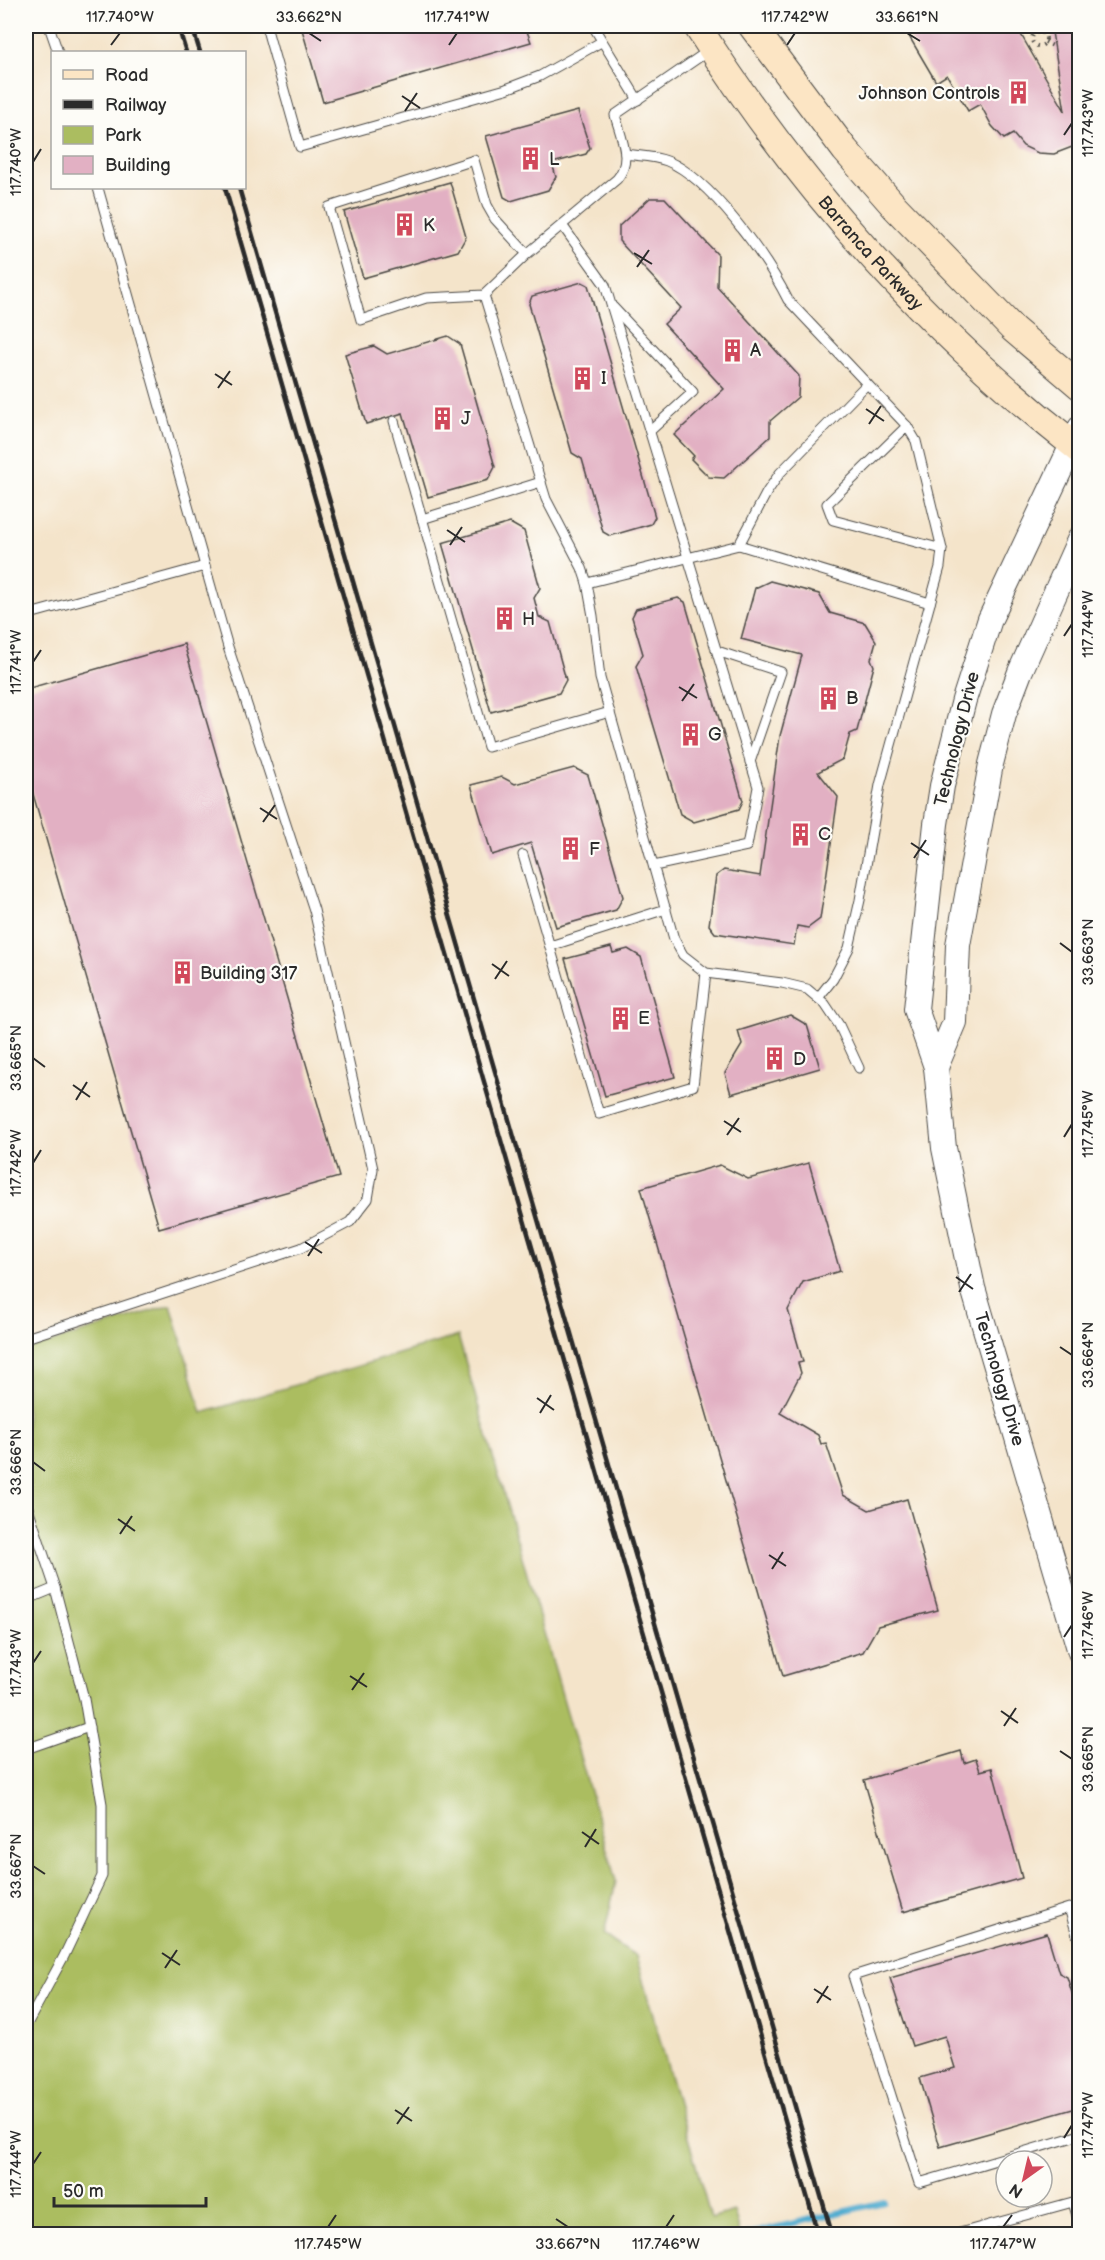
<svg xmlns="http://www.w3.org/2000/svg" width="1105" height="2260" font-family="'Balsamiq Sans',sans-serif">
<style>
.green{fill:#abbd60;stroke:#6b7446;stroke-width:1.5}
.lines{fill:none;stroke-linecap:round;stroke-linejoin:round}
.stream{stroke:#52add0;stroke-width:6}
.building{fill:#e2b0c3}
.service-casing{stroke:#494743;stroke-width:11}
.tertiary-casing{stroke:#494743;stroke-width:26}
.secondary-casing{stroke:#494743;stroke-width:29}
.path{stroke:#494743;stroke-width:4;stroke-dasharray:1.5 4.5;stroke-linecap:butt}
.service{stroke:#fff;stroke-width:9}
.tertiary{stroke:#fff;stroke-width:24}
.secondary{stroke:#fce5c4;stroke-width:27}
.rail{stroke:#2b2b2b;stroke-width:4.5}
.ticks{fill:none;stroke:#2b2b2b;stroke-width:2}
.labels{text-anchor:middle;dominant-baseline:central;stroke-width:4.5;stroke-linejoin:round;paint-order:stroke}
.poi-label{font-size:18px;fill:#2b2b2b;stroke:#fdfcf7;text-anchor:start}
.street-label{font-size:18px;fill:#2b2b2b;stroke:#fdfcf7}
.neatline{fill:none;stroke:#2b2b2b;stroke-width:2}
.ticks-label{font-size:15px;text-anchor:middle;fill:#2b2b2b}
</style>
<rect width="100%" height="100%" fill="#fdfcf7"/>
<filter id="ink" filterUnits="userSpaceOnUse"><feTurbulence type="fractalNoise" baseFrequency=".0167" numOctaves="2"/><feDisplacementMap in="SourceGraphic" scale="12" xChannelSelector="R" yChannelSelector="G"/><feConvolveMatrix kernelMatrix="1 2 1 2 8 2 1 2 1" color-interpolation-filters="sRGB"/></filter>
<filter id="wash" filterUnits="userSpaceOnUse"><feTurbulence type="fractalNoise" baseFrequency=".008" numOctaves="4" result="noise"/><feDisplacementMap in="SourceGraphic" scale="24" xChannelSelector="R" yChannelSelector="G"/><feGaussianBlur stdDeviation="1.35" result="paint"/><feColorMatrix in="noise" values="0 0 0 0 0 0 0 0 0 0 0 0 0 0 0 0 0 1.4 0 .05"/><feComposite in="paint" operator="in"/></filter>
<g filter="url(#wash)">
<rect width="100%" height="100%" fill="#f4e4ca"/>
<!-- green -->
<polygon class="green" points="171,1305 202,1413 458,1336 616,1881 604,1935 636,1956 711,2218 734,2211 740,2234 26,2234 26,1350"/>
<g class="lines">
<!-- stream -->
<polyline class="stream" points="748,2234 884,2202"/>
</g>
<g id="blocks">
<!-- building -->
<g class="building">
<polygon points="301,26 525,26 531,42 323,102"/>
<polygon points="903,26 1016,26 1065,111 1051,26 1080,26 1080,144 1054,154 1038,153 1023,146 1013,134 1004,139 992,126 980,104 968,111 947,75 936,82"/>
<polygon points="578,111 590,148 586,154 552,163 556,177 548,190 511,201 504,197 486,136"/>
<polygon points="450,182 466,237 458,251 363,278 344,212"/>
<polygon points="650,198 665,198 718,255 717,286 799,376 798,397 770,421 770,437 724,478 709,477 691,459 694,456 674,435 724,389 664,324 681,308 619,241 619,226"/>
<polygon points="582,282 588,285 655,517 651,524 610,536 603,532 582,459 572,453 529,304 532,296"/>
<polygon points="448,336 460,344 495,467 488,480 428,497 403,413 366,424 345,354 374,346 387,354"/>
<polygon points="510,523 524,531 540,588 534,598 539,617 550,622 566,680 559,693 491,712 442,543"/>
<polygon points="770,581 819,594 830,613 865,623 876,641 871,659 874,666 857,731 850,734 843,759 818,772 838,797 820,919 808,928 797,926 794,945 715,933 709,925 716,876 724,870 760,876 780,736 802,655 741,639 755,588"/>
<polygon points="678,598 685,602 743,801 739,809 694,822 680,814 636,666 643,654 632,617 636,609"/>
<polygon points="184,644 339,1177 159,1228 26,770 26,689"/>
<polygon points="574,768 588,775 623,897 616,910 556,927 531,843 492,855 471,785 502,777 515,784"/>
<polygon points="611,947 613,953 628,949 641,957 675,1077 605,1096 565,959"/>
<polygon points="790,1015 807,1025 820,1068 731,1094 725,1073 742,1045 738,1031"/>
<polygon points="809,1163 840,1271 803,1282 788,1310 803,1362 798,1363 801,1373 780,1413 818,1435 821,1444 826,1443 843,1495 869,1510 907,1499 938,1610 878,1626 863,1652 783,1676 641,1188 720,1165 748,1179"/>
<polygon points="961,1751 964,1763 976,1759 980,1771 992,1768 1022,1878 903,1912 864,1780"/>
<polygon points="1047,1933 1059,1973 1067,1977 1080,2018 1080,2107 940,2147 920,2078 955,2068 945,2036 912,2046 890,1978"/>
</g>
</g>
</g>
<g filter="url(#ink)">
<use href="#blocks" fill-opacity="0" stroke="#494743" stroke-width="1.5"/>
<g class="lines">
<defs>
<g id="service">
<polyline points="49,26 58,52"/>
<polyline points="266,26 300,147 506,89 540,76 601,42"/>
<polyline points="593,26 638,100"/>
<path d="M625,154C638,156 655,156 667,161C710,178 767,258 788,300L907,426L916,441L942,549L940,567L880,785L860,900L849,948L833,979L818,998"/>
<polyline points="562,225 605,285 758,787 747,846 654,866"/>
<path d="M527,254L495,219L487,205L474,160L329,207L361,320L426,298L484,295L527,254L617,179C633,160 621,138 615,115L711,49"/>
<polyline points="484,295 546,499 582,568 587,583 593,616 600,678 674,939 683,955 706,973 782,983 807,989 825,1004 839,1025 859,1068"/>
<polyline points="613,307 693,392 650,431"/>
<polyline points="394,421 488,747 610,712"/>
<polyline points="907,426 827,504 833,520 942,549"/>
<polyline points="422,519 541,482"/>
<polyline points="739,545 767,492 780,473 867,384"/>
<polyline points="587,583 739,545 930,603"/>
<polyline points="26,615 205,566"/>
<polyline points="717,651 781,672 750,762"/>
<polyline points="523,855 599,1114 693,1086 706,973"/>
<polyline points="550,946 666,909"/>
<polyline points="26,1338 301,1248 350,1222 368,1199 373,1169 314,910 228,647 98,188"/>
<polyline points="26,1502 55,1588 84,1699 102,1804 102,1876 64,1956 26,2026"/>
<polyline points="26,1600 55,1588"/>
<polyline points="26,1749 89,1727"/>
<polyline points="1080,1945 1069,1908 853,1976 919,2183 1080,2135"/>
<polyline points="1073,2202 1080,2226"/>
<polyline points="956,2234 1080,2200"/>
</g>
<g id="tertiary">
<path id="s1" d="M1080,428L990,619L964,700L942,786L936,824L916,1009L936,1067L944,1148L973,1288L1080,1652"/>
<polyline points="936,1067 955,1022 958,945 991,764 1004,714 1020,672 1080,538"/>
</g>
<g id="secondary">
<path id="s2" d="M697,26C800,188 928,331 1080,450"/>
<polyline points="752,26 845,150 895,207 1013,329 1080,386"/>
</g>
</defs>
<!-- service casing -->
<use href="#service" class="service-casing"/>
<!-- tertiary casing -->
<use href="#tertiary" class="tertiary-casing"/>
<!-- secondary casing -->
<use href="#secondary" class="secondary-casing"/>
<!-- path -->
<g class="path">
<polyline points="1029,26 1035,33"/>
<circle cx="1039" cy="39" r="7"/>
<polyline points="1045,42 1053,46"/>
</g>
<!-- service -->
<use href="#service" class="service"/>
<!-- tertiary -->
<use href="#tertiary" class="tertiary"/>
<!-- secondary -->
<use href="#secondary" class="secondary"/>
<!-- rail -->
<g class="rail">
<polyline points="178,26 186,52"/>
<polyline points="192,26 200,52"/>
<polyline points="225,188 818,2234"/>
<polyline points="239,188 832,2234"/>
</g>
</g>
</g>
<!-- ticks -->
<path class="ticks" d="M309,33L321,41M907,33L920,41M111,45L120,33M449,45L457,33M787,45L795,33M402,96L420,108M405,111L417,93M1064,135L1072,123M33,162L41,149M634,253L652,264M637,267L649,250M215,374L232,385M218,388L230,371M866,409L884,421M869,424L881,406M447,530L465,542M450,545L462,527M1064,636L1072,624M33,662L41,650M679,687L697,698M682,701L694,684M260,808L277,819M263,822L275,805M911,843L929,855M914,858L926,840M1060,943L1072,952M492,964L509,976M495,979L507,961M33,1058L45,1067M73,1085L90,1097M76,1100L87,1082M724,1121L741,1132M727,1135L739,1118M1064,1137L1072,1124M33,1163L41,1150M305,1242L322,1253M308,1256L319,1239M956,1277L973,1289M959,1292L971,1274M1060,1347L1072,1355M537,1398L554,1410M540,1413L551,1395M33,1462L45,1471M118,1519L135,1531M120,1534L132,1516M769,1555L786,1566M772,1569L783,1552M1064,1637L1072,1625M33,1663L41,1651M350,1676L367,1687M352,1690L364,1673M1001,1711L1018,1723M1004,1726L1016,1708M1060,1751L1072,1759M582,1832L599,1844M585,1847L596,1829M33,1866L45,1874M162,1953L180,1965M165,1968L177,1950M814,1989L831,2000M817,2003L828,1986M395,2110L412,2121M397,2124L409,2107M1064,2138L1072,2125M33,2164L41,2152M556,2219L568,2227M328,2227L336,2215M666,2227L674,2215M1003,2227L1012,2215"/>
<!-- icons -->
<defs>
<symbol id="building-bare" viewBox="-9 -9 18 18"><path d="M-4-6H4V6H1V3H-1V6H-4ZM-2.5-4.3h1.7v1.8h-1.7ZM.8-4.3h1.7v1.8H.8ZM-2.5-1h1.7V.8h-1.7ZM.8-1h1.7V.8H.8Z" fill="#d1495b" stroke="#fdfcf7" stroke-width="2.5" paint-order="stroke"/></symbol>
</defs>
<g fill-rule="evenodd">
<use href="#building-bare" x="1002" y="76" width="33" height="33"/>
<use href="#building-bare" x="514" y="142" width="33" height="33"/>
<use href="#building-bare" x="388" y="208" width="33" height="33"/>
<use href="#building-bare" x="716" y="334" width="33" height="33"/>
<use href="#building-bare" x="566" y="362" width="33" height="33"/>
<use href="#building-bare" x="426" y="402" width="33" height="33"/>
<use href="#building-bare" x="488" y="602" width="33" height="33"/>
<use href="#building-bare" x="812" y="682" width="33" height="33"/>
<use href="#building-bare" x="674" y="718" width="33" height="33"/>
<use href="#building-bare" x="784" y="818" width="33" height="33"/>
<use href="#building-bare" x="554" y="832" width="33" height="33"/>
<use href="#building-bare" x="166" y="956" width="33" height="33"/>
<use href="#building-bare" x="604" y="1002" width="33" height="33"/>
<use href="#building-bare" x="758" y="1042" width="33" height="33"/>
</g>
<g class="labels">
<!-- poi labels -->
<g class="poi-label">
<text x="1000" y="93" text-anchor="end">Johnson Controls</text>
<text x="549" y="159">L</text>
<text x="423" y="225">K</text>
<text x="750" y="350">A</text>
<text x="601" y="378">I</text>
<text x="461" y="418">J</text>
<text x="522" y="619">H</text>
<text x="846" y="698">B</text>
<text x="708" y="734">G</text>
<text x="818" y="834">C</text>
<text x="589" y="849">F</text>
<text x="200" y="973">Building 317</text>
<text x="638" y="1018">E</text>
<text x="793" y="1059">D</text>
</g>
<!-- street labels -->
<g class="street-label">
<text stroke="none"><textPath href="#s2" startOffset="286">Barranca Parkway</textPath></text>
<text transform="translate(957 739) rotate(-76)">Technology Drive</text>
<text stroke="none"><textPath href="#s1" startOffset="990">Technology Drive</textPath></text>
</g>
</g>
<!-- margin -->
<rect width="1105" height="2260" fill="none" stroke="#fdfcf7" stroke-width="66"/>
<!-- legend -->
<rect x="51" y="51" width="195" height="138" fill="#fdfcf7" stroke="#a9a8a5" stroke-width="1.5"/>
<rect x="63" y="70" width="30" height="9" fill="#fce5c4" stroke="#a9a8a5" stroke-width="1.5"/>
<text x="105" y="81" font-size="18" fill="#2b2b2b">Road</text>
<rect x="63" y="100" width="30" height="9" fill="#2b2b2b" stroke="#a9a8a5" stroke-width="1.5"/>
<text x="105" y="111" font-size="18" fill="#2b2b2b">Railway</text>
<rect x="63" y="126" width="30" height="18" fill="#abbd60" stroke="#a9a8a5" stroke-width="1.5"/>
<text x="105" y="141" font-size="18" fill="#2b2b2b">Park</text>
<rect x="63" y="156" width="30" height="18" fill="#e2b0c3" stroke="#a9a8a5" stroke-width="1.5"/>
<text x="105" y="171" font-size="18" fill="#2b2b2b">Building</text>
<!-- north arrow -->
<g transform="translate(1024 2179) rotate(214)"><circle r="28" fill="#fdfcf7" stroke="#a9a8a5" stroke-width="1.5"/>
<path d="M0-4.5L10 22L0 15L-10 22Z" fill="#d1495b"/>
<text y="-9" font-size="16" font-weight="bold" text-anchor="middle" fill="#2b2b2b">N</text>
</g>
<!-- scale -->
<path d="M54 2197v9h152v-9" fill="none" stroke="#2b2b2b" stroke-width="3"/>
<text x="63" y="2197" font-size="18" fill="#2b2b2b" stroke="#fdfcf7" stroke-width="4.5" paint-order="stroke">50 m</text>
<rect x="33" y="33" width="1039" height="2194" class="neatline"/>
<g class="ticks-label">
<text x="120" y="22">117.740°W</text>
<text x="309" y="22">33.662°N</text>
<text x="457" y="22">117.741°W</text>
<text x="795" y="22">117.742°W</text>
<text x="907" y="22">33.661°N</text>
<text transform="translate(1088 123) rotate(-90)" y="5">117.743°W</text>
<text transform="translate(16 162) rotate(-90)" y="5">117.740°W</text>
<text transform="translate(1088 624) rotate(-90)" y="5">117.744°W</text>
<text transform="translate(16 662) rotate(-90)" y="5">117.741°W</text>
<text transform="translate(1088 952) rotate(-90)" y="5">33.663°N</text>
<text transform="translate(16 1058) rotate(-90)" y="5">33.665°N</text>
<text transform="translate(1088 1124) rotate(-90)" y="5">117.745°W</text>
<text transform="translate(16 1163) rotate(-90)" y="5">117.742°W</text>
<text transform="translate(1088 1355) rotate(-90)" y="5">33.664°N</text>
<text transform="translate(16 1462) rotate(-90)" y="5">33.666°N</text>
<text transform="translate(1088 1625) rotate(-90)" y="5">117.746°W</text>
<text transform="translate(16 1663) rotate(-90)" y="5">117.743°W</text>
<text transform="translate(1088 1759) rotate(-90)" y="5">33.665°N</text>
<text transform="translate(16 1866) rotate(-90)" y="5">33.667°N</text>
<text transform="translate(1088 2125) rotate(-90)" y="5">117.747°W</text>
<text transform="translate(16 2164) rotate(-90)" y="5">117.744°W</text>
<text x="328" y="2249">117.745°W</text>
<text x="568" y="2249">33.667°N</text>
<text x="666" y="2249">117.746°W</text>
<text x="1003" y="2249">117.747°W</text>
</g>
</svg>
